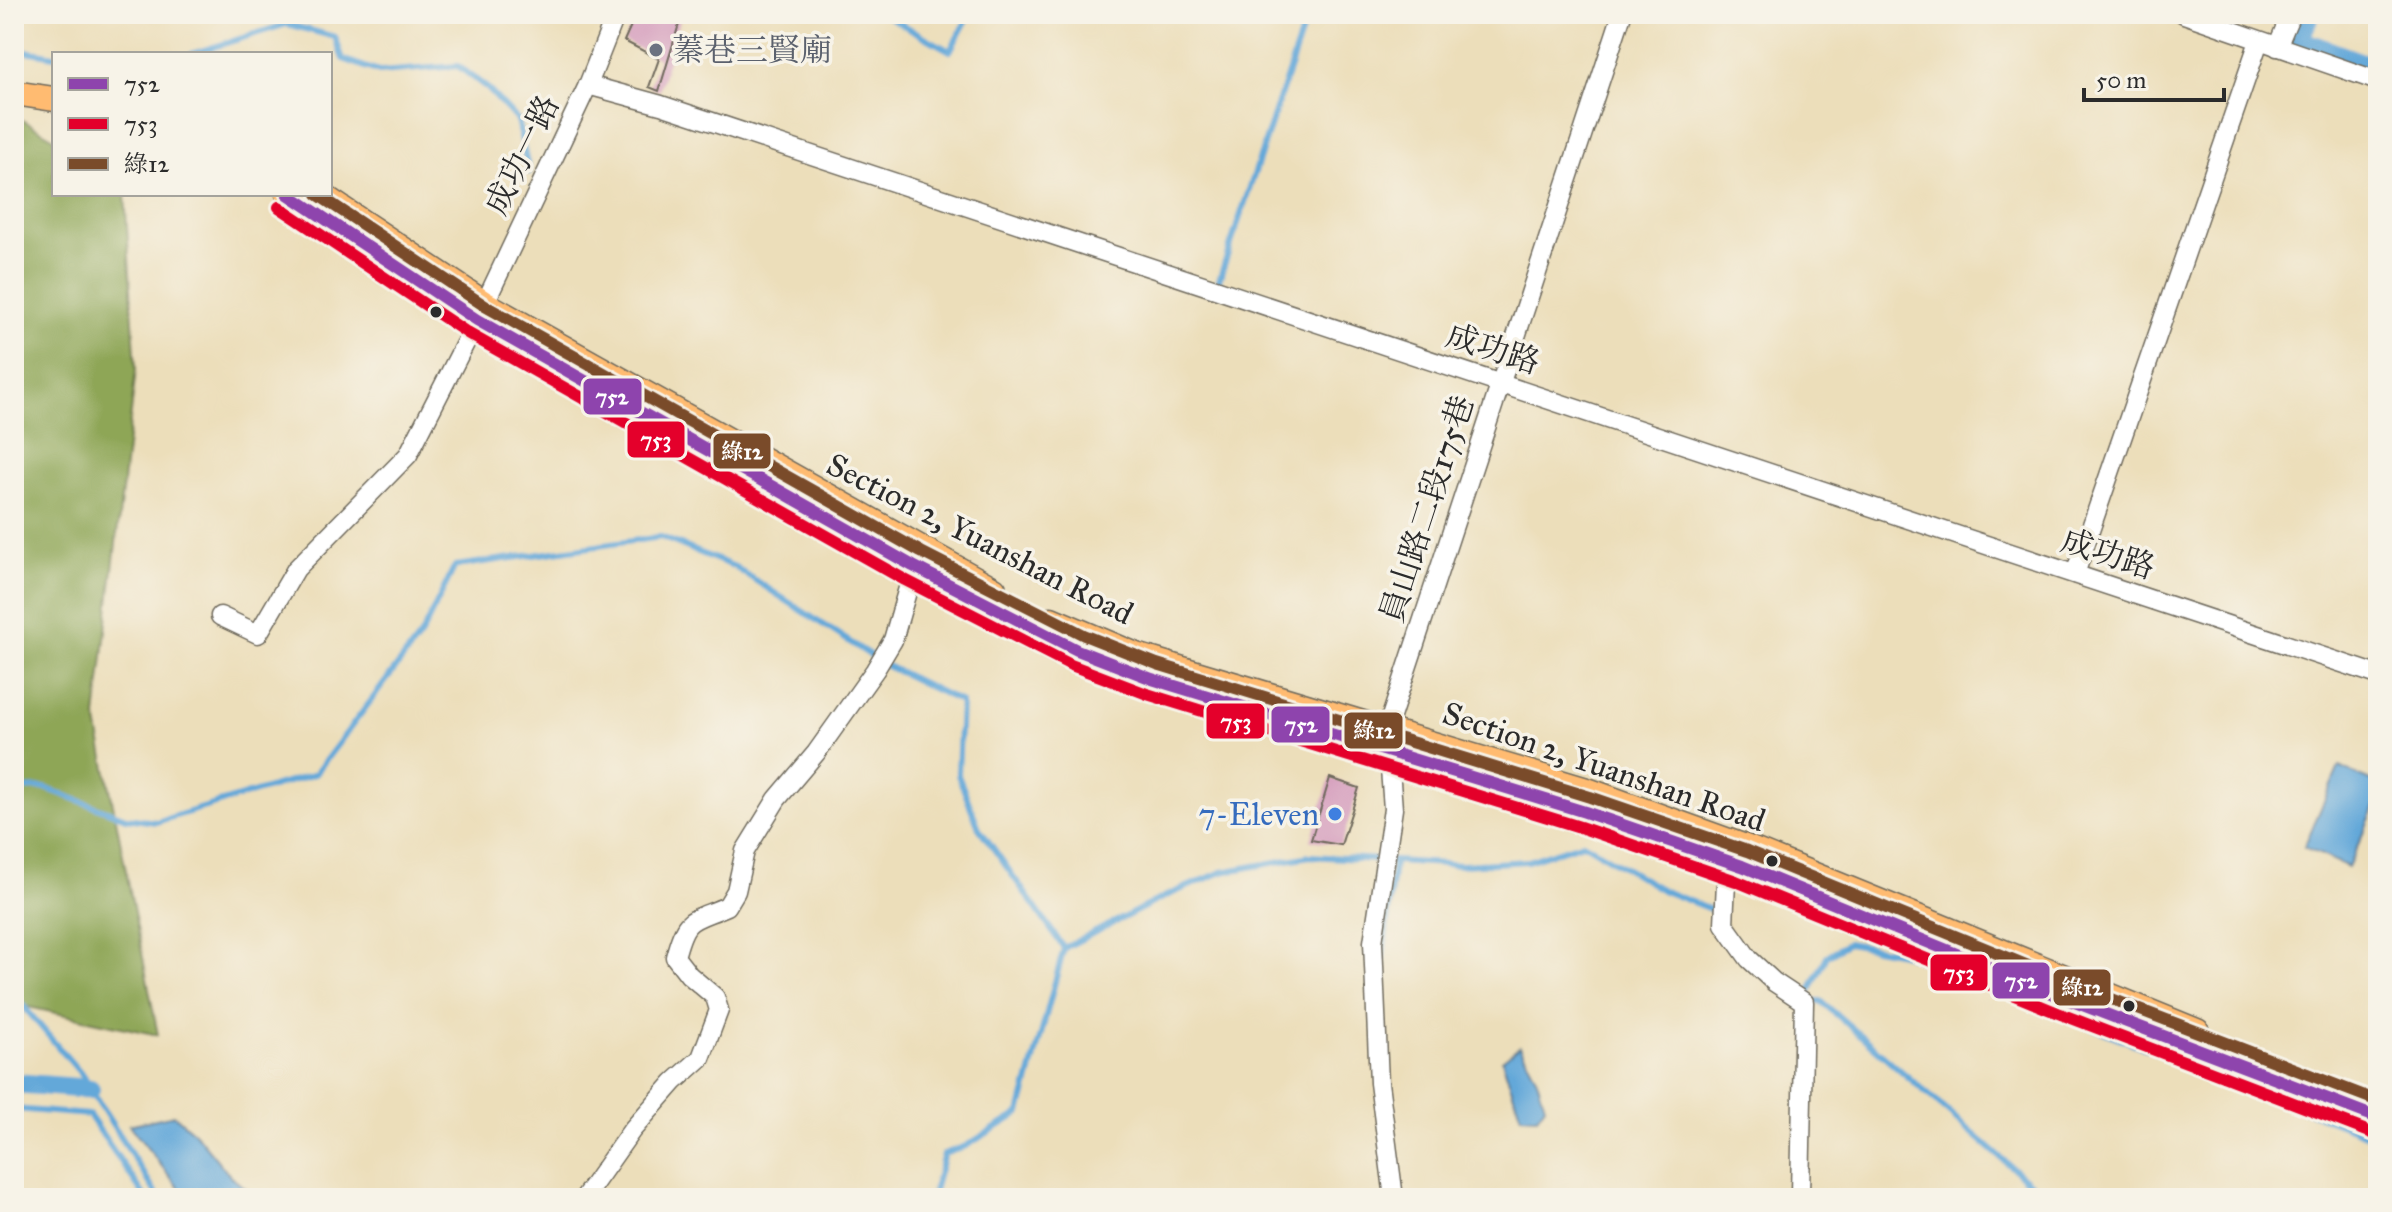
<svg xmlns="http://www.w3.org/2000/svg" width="2392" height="1212" font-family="'IM FELL Great Primer','Noto Serif TC',serif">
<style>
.forest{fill:#8ea657;stroke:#5c6841;stroke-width:2}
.water{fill:#63a8d9;stroke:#476a82;stroke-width:2}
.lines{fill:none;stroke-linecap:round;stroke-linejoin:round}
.stream{stroke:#63a8d9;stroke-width:6}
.canal{stroke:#63a8d9;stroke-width:20}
.building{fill:#d59ebd}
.minor-casing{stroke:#6f6a5d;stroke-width:21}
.major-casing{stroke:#6f6a5d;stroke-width:27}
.minor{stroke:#fff;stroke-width:18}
.major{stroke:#ffbb71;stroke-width:24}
.bus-1-casing{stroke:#f7f3e8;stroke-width:18}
.bus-2-casing{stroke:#f7f3e8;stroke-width:18}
.bus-3-casing{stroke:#f7f3e8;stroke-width:18}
.bus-1{stroke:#8e44ad;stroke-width:12}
.bus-2{stroke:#e4002b;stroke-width:12}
.bus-3{stroke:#7a4b2a;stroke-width:12}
.worship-dot{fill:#6b7280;stroke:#f7f3e8;stroke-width:3}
.bus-dot{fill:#2b2b2b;stroke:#f7f3e8;stroke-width:3}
.shop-dot{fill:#3f7fe0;stroke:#f7f3e8;stroke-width:3}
.labels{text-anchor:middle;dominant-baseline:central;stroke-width:7;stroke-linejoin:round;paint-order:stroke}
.worship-label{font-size:32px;fill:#5b616d;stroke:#f7f3e8;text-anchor:start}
.street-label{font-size:32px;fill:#2b2b2b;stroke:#f7f3e8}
.shop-label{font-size:32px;fill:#366cbe;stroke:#f7f3e8;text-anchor:end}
.line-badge{stroke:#f7f3e8;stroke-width:3}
.badge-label{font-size:22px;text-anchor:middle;font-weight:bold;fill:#fff}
</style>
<rect width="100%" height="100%" fill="#f7f3e8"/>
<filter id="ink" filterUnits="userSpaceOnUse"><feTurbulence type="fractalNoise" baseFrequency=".0125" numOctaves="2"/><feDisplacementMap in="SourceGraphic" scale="16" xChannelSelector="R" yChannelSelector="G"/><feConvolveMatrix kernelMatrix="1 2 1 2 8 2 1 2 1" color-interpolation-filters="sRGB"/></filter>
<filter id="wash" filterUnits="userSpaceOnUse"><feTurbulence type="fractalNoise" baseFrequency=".006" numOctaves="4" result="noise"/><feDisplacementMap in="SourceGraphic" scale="32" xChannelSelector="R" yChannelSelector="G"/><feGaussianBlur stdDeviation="1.8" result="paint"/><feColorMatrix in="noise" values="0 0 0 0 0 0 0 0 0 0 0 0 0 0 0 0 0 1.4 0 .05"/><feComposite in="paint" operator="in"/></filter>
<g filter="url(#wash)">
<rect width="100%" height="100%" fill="#ecdeba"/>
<!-- forest -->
<polygon class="forest" points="14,115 54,138 54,194 125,194 136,369 96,717 158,1035 14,1004"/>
<!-- water -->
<g class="water">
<polygon points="2339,767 2378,784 2378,800 2348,867 2304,847"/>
<polygon points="1520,1046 1537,1079 1545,1106 1537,1117 1521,1116 1502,1060"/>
<polygon points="174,1115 194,1132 231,1177 258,1198 187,1198 129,1125"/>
</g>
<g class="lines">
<!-- stream -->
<g class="stream">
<polyline points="884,14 950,51 970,14"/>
<polyline points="14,49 54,56"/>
<polyline points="191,54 287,24 335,37 343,59 379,72 458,66 487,88 517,120 529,172"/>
<polyline points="1219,280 1303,28 1263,14"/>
<polyline points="14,789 45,788 126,818 156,822 315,774 421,635 455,566 661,537 735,567 885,665 961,702 958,775 979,828 1064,948 1166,896 1222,872 1310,856 1462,865 1528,861 1583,843 1664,891 1710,909 1722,917"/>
<polyline points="1382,963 1394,863"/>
<polyline points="14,995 88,1082"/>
<polyline points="1805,1000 1827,956 1848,943 1902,953 2378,1139"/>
<polyline points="1805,1001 1821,1001 2047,1198"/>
<polyline points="90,1089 159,1198"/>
<polyline points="14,1109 89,1115 146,1198"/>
<polyline points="932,1198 944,1154 966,1146 1020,1113 1064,948"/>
</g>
<!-- canal -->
<g class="canal">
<polyline points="2310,14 2299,40 2378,69"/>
<polyline points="14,1083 90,1089"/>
</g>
</g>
<g id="blocks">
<!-- building -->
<g class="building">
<polygon points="636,14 682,14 659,91 649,87 659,59 624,41"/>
<polygon points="1330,778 1359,788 1341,845 1311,840"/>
</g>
</g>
</g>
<g filter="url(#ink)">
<use href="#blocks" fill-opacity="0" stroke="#6f6a5d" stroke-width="2"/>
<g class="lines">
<defs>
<g id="minor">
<polyline points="2184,14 2378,81"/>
<polyline points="2277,47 2291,14"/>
<polyline points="588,85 661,105 2378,675"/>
<polyline points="2075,574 2259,41"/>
<polyline points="220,616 258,634 296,569 408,455 477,320 588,85 616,14"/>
<polyline points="1730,853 1727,861 1724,924 1749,959 1774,982 1804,1002 1800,1194"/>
<path d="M584,1198L632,1130L674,1082L701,1058L719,1010L715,997L689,975L675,957C686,915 690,922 727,906L736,891L745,851L777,799L816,753L875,670L893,640L917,557"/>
<polyline points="1394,1198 1379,1083 1373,942 1393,809 1387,729 1622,14"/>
</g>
<g id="major">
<polyline points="14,93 54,99"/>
<polyline points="288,194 477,320 913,566 1077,650 1152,679 1585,812 1742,866 2064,998 2378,1118"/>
<polyline points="320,194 484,303 994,589"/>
<polyline points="1051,619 1136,655 1590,791 1751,849 2197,1031"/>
</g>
</defs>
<!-- minor casing -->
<use href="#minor" class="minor-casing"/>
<!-- major casing -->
<use href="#major" class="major-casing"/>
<!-- minor -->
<use href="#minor" class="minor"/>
<!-- major -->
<use href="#major" class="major"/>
<defs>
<polyline id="bus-1" points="288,194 477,320 913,566 1077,650 1152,679 1585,812 1742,866 2064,998 2378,1118"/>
<polyline id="bus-2" points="279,207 469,334 905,580 1071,665 1147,694 1580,827 1736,881 2058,1013 2372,1133"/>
<polyline id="bus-3" points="317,194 485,306 921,552 1084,635 1157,664 1590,797 1747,851 2070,983 2378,1101"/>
</defs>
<!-- bus-1 casing -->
<use href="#bus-1" class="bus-1-casing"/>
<!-- bus-2 casing -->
<use href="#bus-2" class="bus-2-casing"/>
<!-- bus-3 casing -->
<use href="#bus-3" class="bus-3-casing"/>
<!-- bus-1 -->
<use href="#bus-1" class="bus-1"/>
<!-- bus-2 -->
<use href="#bus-2" class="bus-2"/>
<!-- bus-3 -->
<use href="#bus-3" class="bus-3"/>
</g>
</g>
<!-- markers -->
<circle class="worship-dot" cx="656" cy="50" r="8"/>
<g class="bus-dot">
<circle cx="436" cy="312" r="7"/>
<circle cx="1772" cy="861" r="7"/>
<circle cx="2129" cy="1006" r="7"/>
</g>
<circle class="shop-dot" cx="1335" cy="814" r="8"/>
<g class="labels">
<!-- worship labels -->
<g class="worship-label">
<text x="672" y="50">蓁巷三賢廟</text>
</g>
<!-- street labels -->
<g class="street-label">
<text transform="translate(522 155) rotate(-64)">成功一路</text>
<text transform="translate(1493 349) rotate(18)">成功路</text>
<text transform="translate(1427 509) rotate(-72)">員山路二段175巷</text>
<text transform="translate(980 539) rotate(27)">Section 2, Yuanshan Road</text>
<text transform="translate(2108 554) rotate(18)">成功路</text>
<text transform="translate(1604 767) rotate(19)">Section 2, Yuanshan Road</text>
</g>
<!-- shop labels -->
<g class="shop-label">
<text x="1319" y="814">7-Eleven</text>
</g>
</g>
<g class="line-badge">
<rect x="582" y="377" width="61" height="39" rx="8" fill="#8e44ad"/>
<rect x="626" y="420" width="60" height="39" rx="8" fill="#e4002b"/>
<rect x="712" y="432" width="60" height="38" rx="8" fill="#7a4b2a"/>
<rect x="1205" y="702" width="61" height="38" rx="8" fill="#e4002b"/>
<rect x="1270" y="705" width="61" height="39" rx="8" fill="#8e44ad"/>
<rect x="1343" y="711" width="61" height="39" rx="8" fill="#7a4b2a"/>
<rect x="1929" y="953" width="60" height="39" rx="8" fill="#e4002b"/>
<rect x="1991" y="961" width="60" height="39" rx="8" fill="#8e44ad"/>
<rect x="2052" y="968" width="60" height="39" rx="8" fill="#7a4b2a"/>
</g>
<g class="badge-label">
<text x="612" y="404">752</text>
<text x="656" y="447">753</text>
<text x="742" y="459">綠12</text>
<text x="1236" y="729">753</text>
<text x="1301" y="732">752</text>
<text x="1374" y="738">綠12</text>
<text x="1959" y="980">753</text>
<text x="2021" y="988">752</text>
<text x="2082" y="995">綠12</text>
</g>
<!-- margin -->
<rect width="2392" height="1212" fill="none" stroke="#f7f3e8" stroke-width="48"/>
<!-- legend -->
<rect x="52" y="52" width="280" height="144" fill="#f7f3e8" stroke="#a5a39c" stroke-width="2"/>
<rect x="68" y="78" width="40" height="12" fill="#8e44ad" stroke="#a5a39c" stroke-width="2"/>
<text x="124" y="92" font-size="24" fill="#2b2b2b">752</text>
<rect x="68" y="118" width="40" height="12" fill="#e4002b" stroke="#a5a39c" stroke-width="2"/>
<text x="124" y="132" font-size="24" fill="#2b2b2b">753</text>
<rect x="68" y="158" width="40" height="12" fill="#7a4b2a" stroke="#a5a39c" stroke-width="2"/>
<text x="124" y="172" font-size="24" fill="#2b2b2b">綠12</text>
<!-- scale -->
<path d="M2084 88v12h140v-12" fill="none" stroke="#2b2b2b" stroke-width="4"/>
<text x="2096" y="88" font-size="24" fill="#2b2b2b" stroke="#f7f3e8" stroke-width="6" paint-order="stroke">50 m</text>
</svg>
